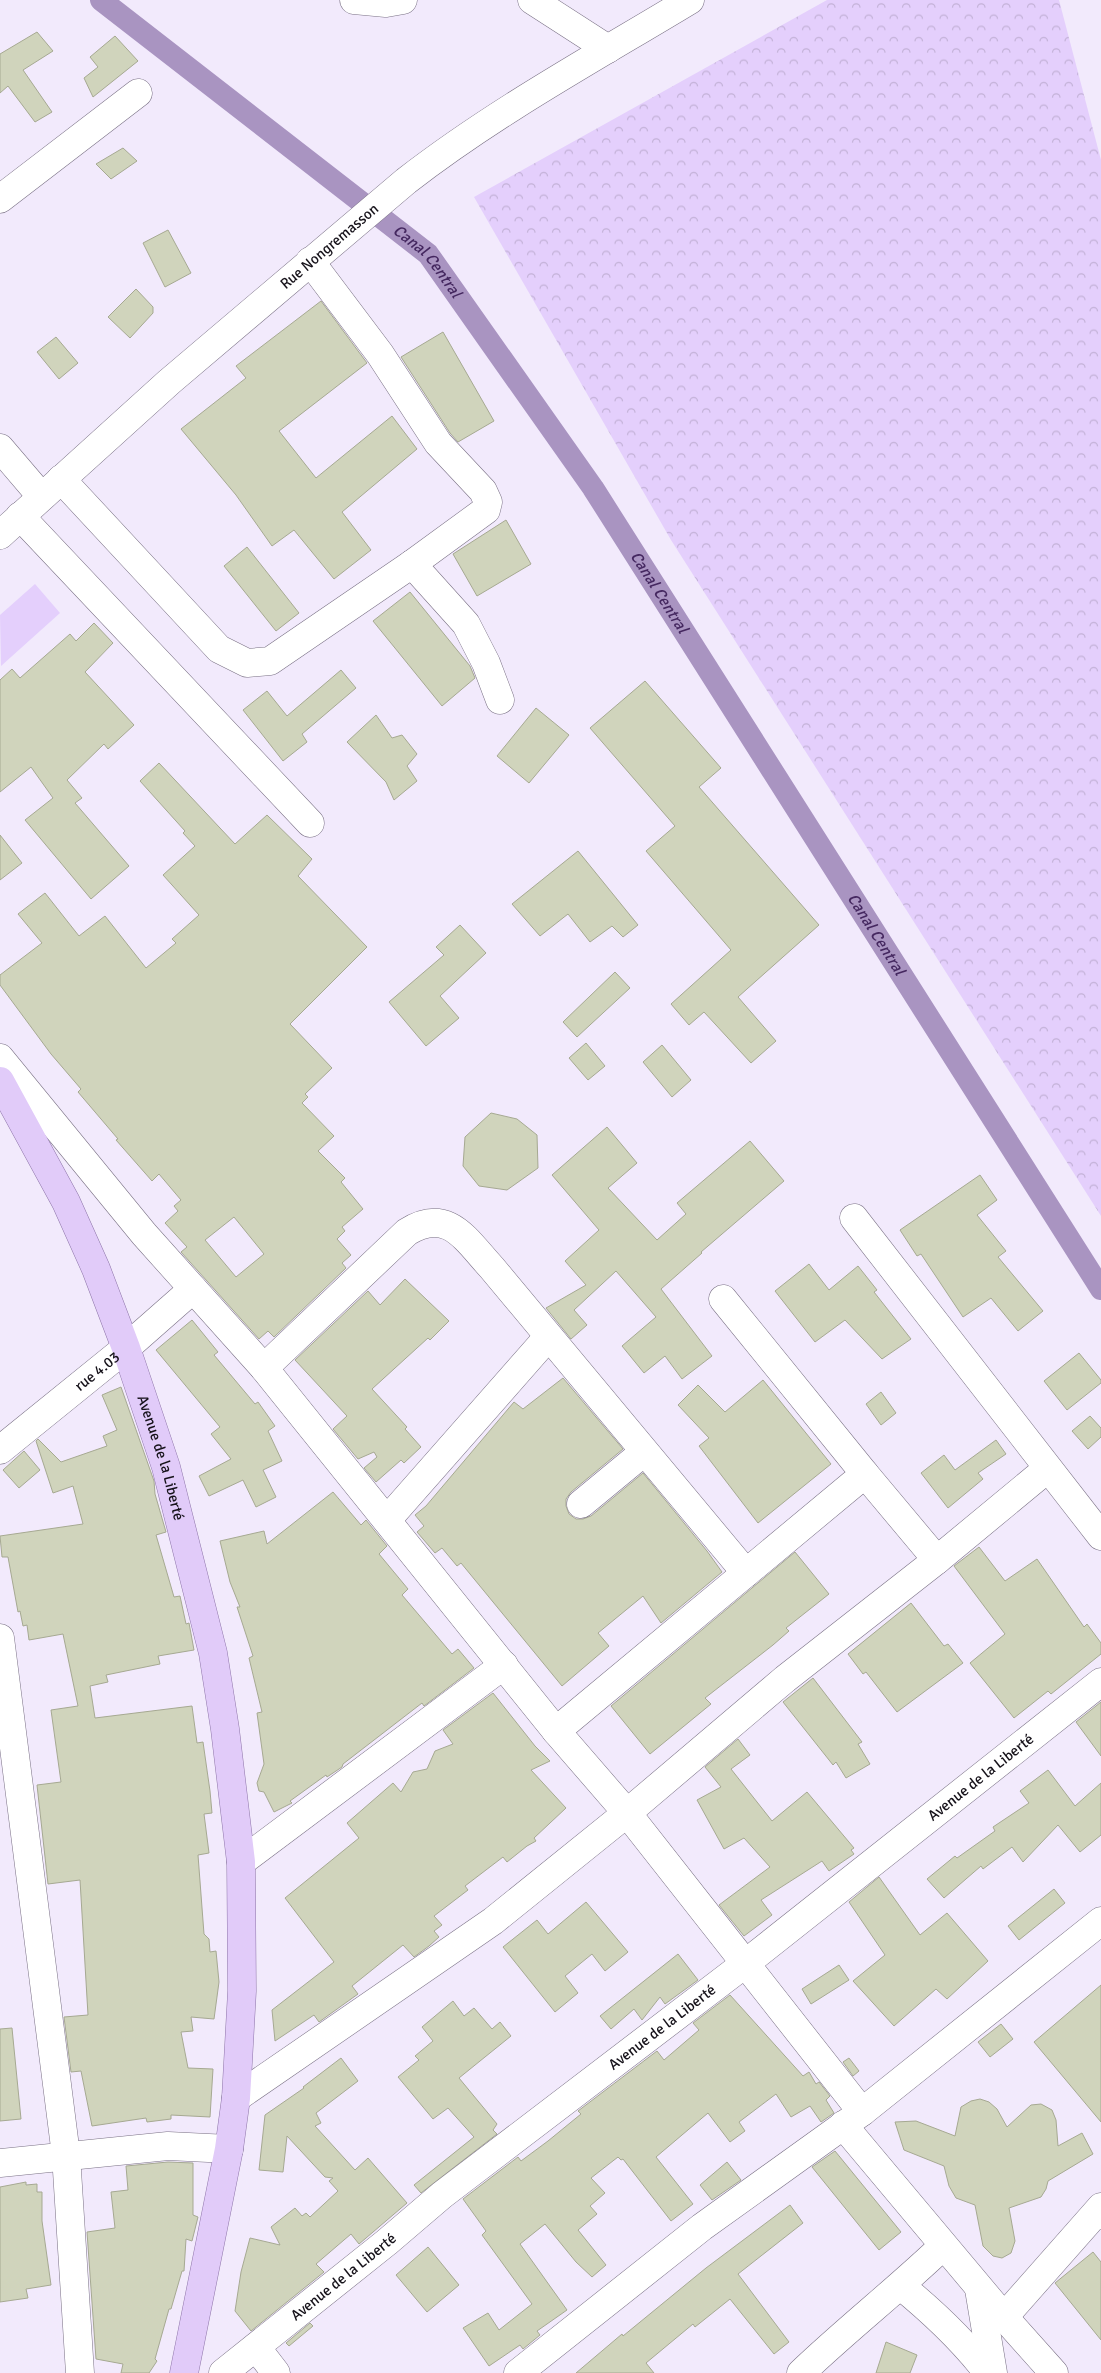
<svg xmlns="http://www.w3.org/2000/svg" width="1101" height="2373" font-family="Signika,sans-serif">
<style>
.forest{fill:url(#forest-crowns)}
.pitch{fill:#e4cffc}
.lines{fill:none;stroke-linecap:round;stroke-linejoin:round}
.canal{stroke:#a994c1;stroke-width:22}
.building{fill:#d0d4bc;stroke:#a6a992;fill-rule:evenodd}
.minor-casing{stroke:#7a7185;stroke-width:29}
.major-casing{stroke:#8d74a8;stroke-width:29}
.minor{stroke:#fff;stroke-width:28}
.major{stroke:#e1cbf9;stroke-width:28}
.labels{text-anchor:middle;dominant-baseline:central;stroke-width:4;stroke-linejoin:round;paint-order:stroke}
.street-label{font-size:15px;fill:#16121a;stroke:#fff}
.water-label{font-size:16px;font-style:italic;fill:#452860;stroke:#fff}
</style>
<defs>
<pattern id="forest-crowns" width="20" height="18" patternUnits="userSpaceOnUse" patternTransform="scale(1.25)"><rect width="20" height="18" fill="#e4cffc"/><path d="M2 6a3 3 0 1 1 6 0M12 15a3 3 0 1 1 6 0" fill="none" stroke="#c3b1d7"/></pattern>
</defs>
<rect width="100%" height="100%" fill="#f2eafc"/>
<!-- forest -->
<polygon class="forest" points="827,0 1059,0 1101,160 1101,1216 671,540 474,197"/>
<!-- pitch -->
<polygon class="pitch" points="35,584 60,613 1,666 0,615"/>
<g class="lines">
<!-- canal -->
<path class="canal" id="s1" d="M101,0L428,254L593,488L1101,1289"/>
</g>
<!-- building -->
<g class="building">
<polygon points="37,32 53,51 23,70 52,112 35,122 8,86 0,93 0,54"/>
<polygon points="115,36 138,61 93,97 84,78 98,67 90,57"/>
<polygon points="123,148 137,161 111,179 96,164"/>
<polygon points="168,230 191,273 165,287 143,243"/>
<polygon points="136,289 153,307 153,313 130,338 108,317"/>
<polygon points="321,301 367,363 279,431 316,478 392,416 417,449 342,512 371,550 334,579 294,530 272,546 236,495 181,429 246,378 236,366"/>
<polygon points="443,332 494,421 458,442 450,433 401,357"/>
<polygon points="56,337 78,363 59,379 37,352"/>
<polygon points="506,520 531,564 477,596 453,554"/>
<polygon points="247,547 299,613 276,631 224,566"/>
<polygon points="410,592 470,666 475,678 442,706 373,621"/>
<polygon points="94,623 113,643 85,672 134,725 108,749 104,744 67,780 82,798 75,803 129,866 91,899 25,820 53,798 31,767 0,792 0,680 12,669 20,678 70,634 76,641"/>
<polygon points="341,670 356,688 302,734 307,742 283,761 243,710 267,691 287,716"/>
<polygon points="645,681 721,768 699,787 819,925 738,997 776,1041 751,1063 704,1012 689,1025 671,1004 731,950 646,851 675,826 590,728"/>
<polygon points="536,708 569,735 529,783 497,756"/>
<polygon points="376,715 392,738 402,735 417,754 407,766 417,781 394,800 386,782 347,742"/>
<path d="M159,763L235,844L267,815L312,859L298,876L367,947L290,1024L332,1068L305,1094L308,1097L302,1103L334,1136L318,1151L345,1178L341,1182L363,1209L342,1227L345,1231L337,1239L351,1255L342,1263L346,1268L274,1337L268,1331L259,1339L181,1252L187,1247L165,1223L178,1211L174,1206L181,1200L159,1174L152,1181L116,1140L118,1139L78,1092L81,1089L51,1054L0,985V975L42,943L18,914L45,893L79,936L105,916L146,968L176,943L172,939L199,915L163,875L195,846L183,833L185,831L140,781ZM234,1217L264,1254L236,1277L205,1240Z"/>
<polygon points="0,835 22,863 0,880"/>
<polygon points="578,851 638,925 623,937 612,926 590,942 568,914 540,936 512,904"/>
<polygon points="460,925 486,953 440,996 459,1018 426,1046 389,1002 444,955 436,947"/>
<polygon points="615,972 630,988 577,1037 563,1022"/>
<polygon points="586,1043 605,1066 588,1080 569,1058"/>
<polygon points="662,1045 691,1080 672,1097 643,1062"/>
<polygon points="491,1113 517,1119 537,1135 538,1168 507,1190 479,1186 463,1166 465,1137"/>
<polygon points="607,1127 637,1163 608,1188 657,1240 686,1214 677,1203 750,1141 784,1181 701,1252 702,1253 661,1289 712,1356 682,1379 665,1356 644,1373 622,1346 656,1317 616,1271 574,1310 587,1325 571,1339 546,1308 586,1285 565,1261 599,1230 552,1175"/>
<polygon points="980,1175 997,1200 977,1215 1006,1251 998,1257 1043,1311 1018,1331 991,1298 963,1317 921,1254 917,1256 900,1230"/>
<polygon points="809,1264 829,1290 858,1266 877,1290 874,1292 911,1339 882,1359 845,1320 815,1342 775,1291"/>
<polygon points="405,1279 449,1321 430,1340 428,1338 372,1389 407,1427 405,1429 421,1447 404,1463 401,1460 376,1482 364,1468 377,1457 374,1452 358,1459 333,1429 347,1416 295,1360 368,1291 380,1305"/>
<polygon points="192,1320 218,1352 214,1355 255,1404 258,1402 275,1426 268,1431 282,1461 263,1470 276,1497 256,1507 243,1480 209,1496 199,1476 231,1459 211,1434 220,1427 156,1350"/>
<polygon points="1079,1353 1101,1380 1101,1383 1067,1410 1044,1381"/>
<polygon points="563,1378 623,1449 571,1492 566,1499 566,1506 569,1514 576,1519 583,1519 591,1516 643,1473 707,1551 722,1572 661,1623 643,1596 598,1633 609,1646 562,1686 461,1563 457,1566 442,1548 435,1553 417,1532 424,1526 415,1515 426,1506 514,1402 523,1409"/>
<polygon points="763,1380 831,1464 758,1523 699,1446 709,1438 678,1405 698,1385 725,1412"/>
<polygon points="121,1387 154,1481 155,1494 166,1532 156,1535 174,1597 180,1596 186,1624 189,1623 194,1650 158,1656 160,1664 106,1675 108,1682 90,1686 95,1718 192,1706 197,1743 203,1742 210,1791 212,1813 204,1814 209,1853 198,1855 204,1934 209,1939 210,1952 216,1951 219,1982 214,2019 191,2017 193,2031 181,2032 188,2068 213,2069 210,2117 171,2115 171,2119 147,2122 146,2118 92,2126 81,2071 71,2072 64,2017 88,2015 80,1880 48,1884 37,1785 61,1782 51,1710 78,1706 63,1634 29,1640 27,1625 23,1626 20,1611 18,1612 8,1557 2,1557 0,1536 83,1524 73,1486 53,1493 36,1441 38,1439 61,1462 107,1446 103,1436 117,1430 102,1395"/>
<polygon points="881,1392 896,1413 881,1425 866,1404"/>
<polygon points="1090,1416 1101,1428 1101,1437 1088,1449 1072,1431"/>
<polygon points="996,1440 1006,1454 978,1473 983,1479 948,1508 921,1473 944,1455 955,1470"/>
<polygon points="24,1451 40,1470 19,1488 3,1470"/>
<polygon points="333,1492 361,1525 366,1520 387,1546 379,1554 408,1589 402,1595 452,1654 458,1649 474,1668 424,1706 422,1703 343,1764 342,1767 327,1777 326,1775 290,1801 292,1803 274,1812 264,1792 259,1791 257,1783 264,1764 257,1713 262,1712 249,1658 253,1656 237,1607 240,1607 230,1582 220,1541 264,1531 267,1544"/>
<polygon points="979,1547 1005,1581 1037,1559 1084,1627 1087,1624 1101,1643 1101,1654 1051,1694 1048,1691 1014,1718 970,1663 1005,1634 954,1566"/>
<polygon points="795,1552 829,1594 786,1628 789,1631 773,1645 705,1698 711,1704 650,1754 611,1706"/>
<polygon points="911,1603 944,1646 948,1644 963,1663 897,1712 866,1672 863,1674 848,1654"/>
<polygon points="813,1678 862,1742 858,1744 870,1764 846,1778 836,1762 833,1765 783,1702"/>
<polygon points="493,1693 535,1746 550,1761 531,1770 566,1808 534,1838 536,1841 527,1846 507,1862 503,1857 465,1886 468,1890 434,1916 442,1925 434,1931 439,1937 429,1946 414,1957 403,1945 352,1986 358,1994 319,2022 314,2015 275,2041 272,2010 334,1962 285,1898 359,1838 347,1823 393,1783 401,1792 413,1772 427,1769 435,1751 453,1744 443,1730"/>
<polygon points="1101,1702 1101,1756 1076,1722"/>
<polygon points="738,1739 750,1755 731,1769 772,1821 807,1792 854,1848 851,1850 854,1854 829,1871 822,1861 761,1900 772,1915 744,1936 719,1905 770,1867 744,1838 724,1849 697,1800 721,1787 705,1767"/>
<polygon points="1048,1770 1075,1806 1101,1783 1101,1835 1080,1852 1058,1825 1023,1862 1012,1847 983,1869 981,1866 944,1898 927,1879 955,1856 957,1858 995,1831 993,1827 1029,1803 1020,1791"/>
<polygon points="879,1877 920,1935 947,1913 988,1961 947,1999 936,1989 894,2026 853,1981 885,1955 849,1902"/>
<polygon points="1054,1889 1065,1903 1019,1940 1008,1926"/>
<polygon points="586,1902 628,1952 605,1971 592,1954 565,1976 578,1993 555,2012 503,1947 537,1920 548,1934"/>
<polygon points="678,1954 698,1980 665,2004 660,1997 642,2020 634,2009 611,2029 600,2016"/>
<polygon points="839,1965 849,1980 811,2004 802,1989"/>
<polygon points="1101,1985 1101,2122 1034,2042"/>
<polygon points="730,1995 803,2076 809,2072 816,2084 819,2082 830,2096 826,2100 834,2113 821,2122 810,2106 791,2117 776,2094 739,2122 745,2131 730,2142 708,2113 656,2157 693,2204 671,2221 623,2159 621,2160 618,2157 591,2178 605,2193 590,2206 597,2214 578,2230 606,2265 592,2277 576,2262 545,2224 520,2244 567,2310 537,2331 540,2335 523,2349 520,2345 489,2366 463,2328 488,2313 499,2330 532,2304 482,2235 486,2231 463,2199 518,2157 521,2161 548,2141 581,2114 578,2111 657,2051 664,2060 699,2030 693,2023"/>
<polygon points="453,2001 464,2016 474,2008 492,2029 500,2022 511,2036 459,2078 497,2124 493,2130 497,2134 421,2193 414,2185 474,2137 448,2108 433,2119 398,2077 419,2060 415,2056 433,2041 422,2027"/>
<polygon points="1001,2024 1013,2039 990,2057 978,2042"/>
<polygon points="12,2028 21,2119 0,2121 0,2029"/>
<polygon points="341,2058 358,2081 316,2113 321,2123 315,2126 355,2170 368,2158 407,2203 359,2244 351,2234 316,2264 324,2272 251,2331 235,2311 241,2272 250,2238 280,2245 271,2227 295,2208 302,2216 306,2213 310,2217 338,2191 329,2181 333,2178 325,2177 287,2136 283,2172 259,2170 265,2115 304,2088 303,2087"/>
<polygon points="849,2058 859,2071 853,2076 843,2062"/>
<polygon points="980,2099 989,2102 997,2109 1007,2127 1031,2105 1041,2104 1052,2110 1056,2120 1058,2146 1082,2133 1093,2154 1048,2181 1046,2189 1041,2197 1009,2208 1015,2241 1011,2253 1002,2258 993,2256 983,2246 975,2205 956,2198 949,2186 944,2166 904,2150 895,2122 916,2121 955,2136 961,2107 971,2101"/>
<polygon points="835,2151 901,2232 879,2250 812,2167"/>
<polygon points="168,2162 193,2163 193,2215 198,2217 192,2241 186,2239 184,2271 182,2271 171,2309 169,2309 155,2359 157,2361 149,2373 121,2373 123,2364 96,2359 87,2232 115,2228 111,2192 128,2190 126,2166"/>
<polygon points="727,2162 741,2180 712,2200 700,2185"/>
<polygon points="26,2182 26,2185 37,2184 37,2192 42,2192 42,2221 51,2285 26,2289 28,2298 0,2302 0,2187"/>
<polygon points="790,2205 803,2223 738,2274 789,2342 774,2354 730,2299 695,2327 693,2324 646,2363 654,2373 576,2373 622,2334 623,2336 706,2268"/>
<polygon points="428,2247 459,2285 427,2312 396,2275"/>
<polygon points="1093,2252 1101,2262 1101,2340 1055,2283"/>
<polygon points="310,2323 313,2326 289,2346 286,2343"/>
<polygon points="886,2342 917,2355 910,2373 876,2373"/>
</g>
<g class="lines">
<defs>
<g id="minor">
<polyline points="354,0 386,3 403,0"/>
<polyline points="532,0 608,49"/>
<polyline points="0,199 138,93"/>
<polyline points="0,448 41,496"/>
<polyline points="61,479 219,649 247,663 270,661 412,564 486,510 488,502 483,491 438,443 380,354 310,261"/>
<polyline points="20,516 310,823"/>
<path id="s2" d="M0,535L169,382L406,181C495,112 594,58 690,0"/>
<polyline points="412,564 466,624 486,663 500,700"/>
<polyline points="0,1058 144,1234 264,1368 556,1731 627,1813 862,2112"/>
<polyline points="854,1218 1101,1536"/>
<path d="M264,1368L407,1232C448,1206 466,1240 492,1268L746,1573"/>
<path id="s3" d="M0,1450L126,1348L193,1289"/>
<polyline points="865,1474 937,1560"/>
<polyline points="581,1504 644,1452"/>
<polyline points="387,1520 548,1337"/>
<polyline points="0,1638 66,2155 80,2373"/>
<polyline points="556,1731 865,1474 723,1299"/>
<polyline points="241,1862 504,1665"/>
<polyline points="236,2098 493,1921 627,1813 785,1679 937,1560 1047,1469"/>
<polyline points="843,2125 1004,2317 1054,2373"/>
<polyline points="0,2163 168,2146 229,2149"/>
<path d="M901,2286C934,2313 962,2339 988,2373"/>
<polyline points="979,2289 993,2373"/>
<polyline points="1004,2317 1101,2207"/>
<polyline points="256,2347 276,2373"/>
<path id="s4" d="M223,2373L387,2242L442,2195L746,1963L1101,1682"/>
<polyline points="518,2373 702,2227 862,2112 1101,1921"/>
<path d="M801,2373C847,2329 897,2290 943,2246"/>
</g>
<g id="major">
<path id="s5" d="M0,1081L66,1202L96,1269L126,1348L166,1467L213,1653L225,1729L241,1862L242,1991L236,2098L229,2149L184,2373"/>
</g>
</defs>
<!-- minor casing -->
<use href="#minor" class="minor-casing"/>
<!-- major casing -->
<use href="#major" class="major-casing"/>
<!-- minor -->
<use href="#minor" class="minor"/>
<!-- major -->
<use href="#major" class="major"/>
</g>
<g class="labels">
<!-- street labels -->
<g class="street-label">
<text stroke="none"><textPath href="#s2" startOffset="438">Rue Nongremasson</textPath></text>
<text stroke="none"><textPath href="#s3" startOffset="125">rue 4.03</textPath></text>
<text stroke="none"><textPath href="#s5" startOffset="411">Avenue de la Liberté</textPath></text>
<text stroke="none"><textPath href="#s4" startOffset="964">Avenue de la Liberté</textPath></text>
<text stroke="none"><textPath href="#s4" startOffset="559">Avenue de la Liberté</textPath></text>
<text stroke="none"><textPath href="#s4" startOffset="154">Avenue de la Liberté</textPath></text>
</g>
<!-- water labels -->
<g class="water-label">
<text stroke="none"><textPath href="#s1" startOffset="419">Canal Central</textPath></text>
<text stroke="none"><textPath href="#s1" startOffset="824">Canal Central</textPath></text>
<text stroke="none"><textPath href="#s1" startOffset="1229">Canal Central</textPath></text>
</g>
</g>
</svg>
